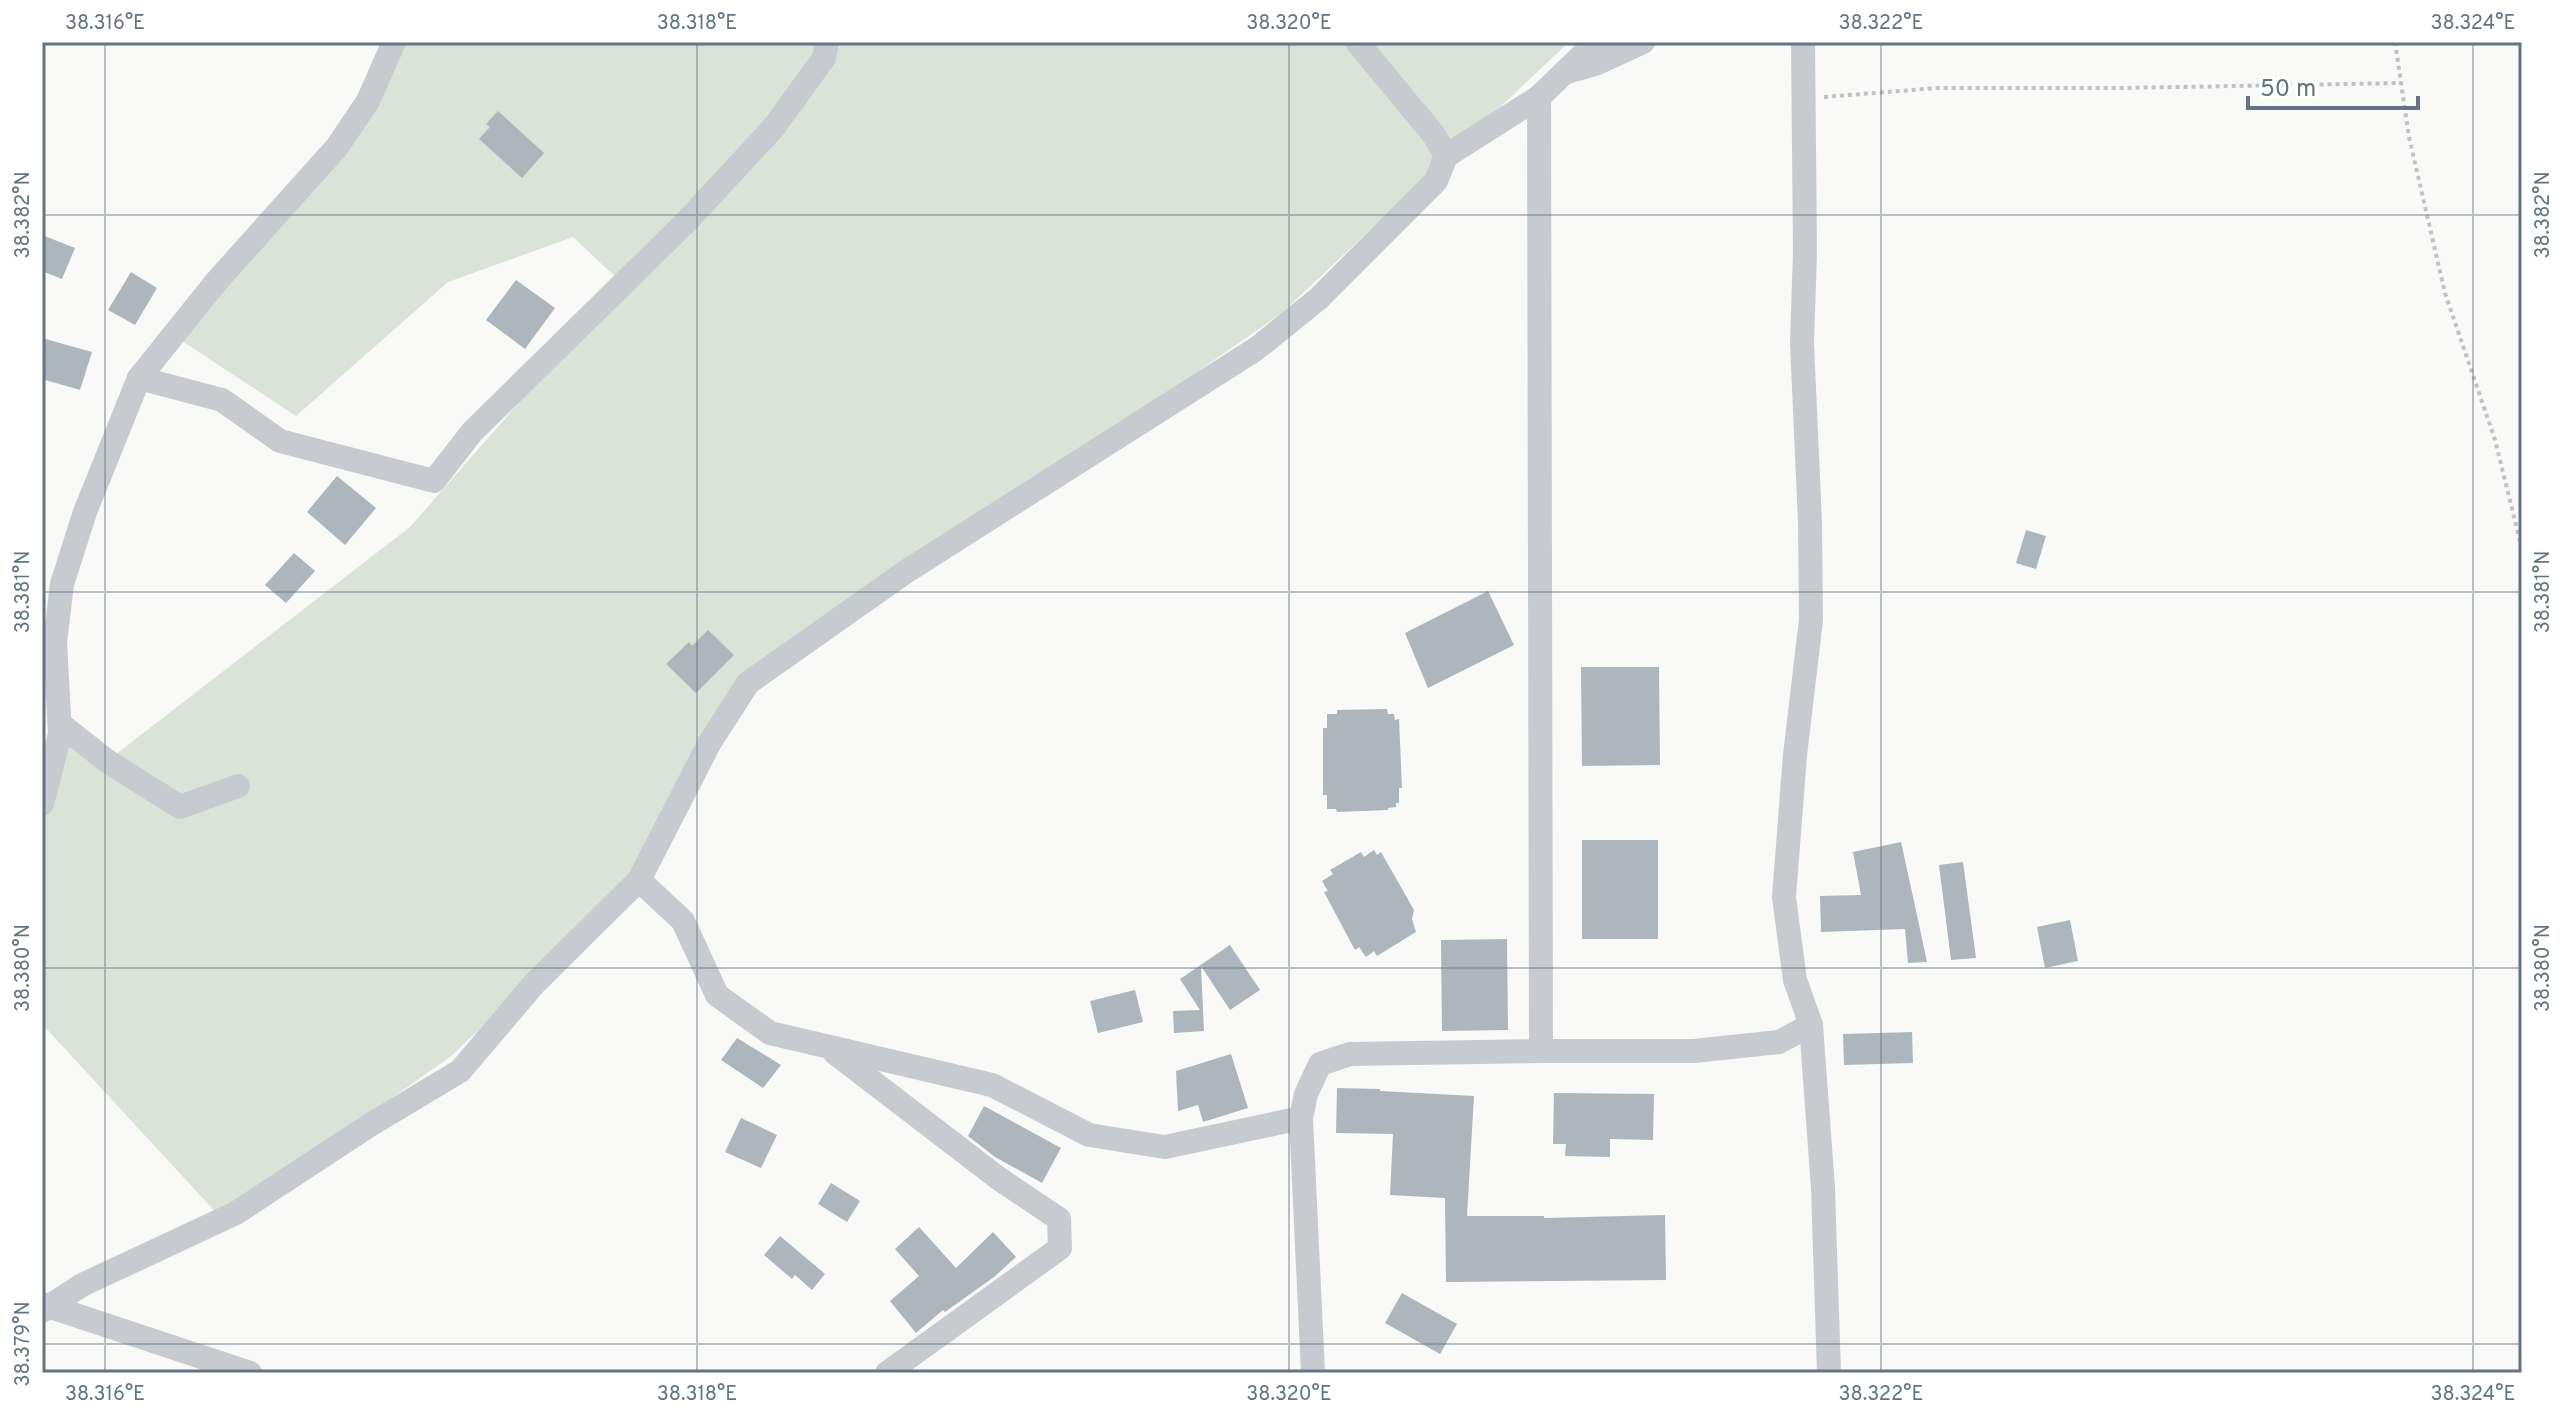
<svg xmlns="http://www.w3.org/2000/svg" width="2564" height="1415" font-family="Overpass,sans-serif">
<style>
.green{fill:#dbe2d8}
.building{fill:#adb6bc}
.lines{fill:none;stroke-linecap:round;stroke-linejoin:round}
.path{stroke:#c0c3c5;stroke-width:4;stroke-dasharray:4 4;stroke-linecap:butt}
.minor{stroke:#c7cbcf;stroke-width:24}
.ticks{fill:none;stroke:#637584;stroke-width:2;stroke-opacity:0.45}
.neatline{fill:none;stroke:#637584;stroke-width:3}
.ticks-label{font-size:20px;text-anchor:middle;fill:#637584}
</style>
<rect width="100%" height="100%" fill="#f9f9f7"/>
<!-- green -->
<polygon class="green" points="380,42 1569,42 1283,312 767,672 639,880 450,1057 221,1218 42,1024 42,776 60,734 107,761 410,527 623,284 573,237 448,282 296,416 173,335 368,101"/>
<!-- building -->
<g class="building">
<polygon points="498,111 544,153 522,178 479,139 490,127 486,124"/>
<polygon points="42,235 75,248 62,279 42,271"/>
<polygon points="131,272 157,288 135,325 108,310"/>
<polygon points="516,280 555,308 525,349 486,320"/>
<polygon points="42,338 92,352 80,390 42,379"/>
<polygon points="337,476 376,508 345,545 307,512"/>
<polygon points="2026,530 2046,536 2036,569 2016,563"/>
<polygon points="294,553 315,571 286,603 265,585"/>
<polygon points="1488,591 1514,645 1428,688 1405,633"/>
<polygon points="708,630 734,655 696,693 666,664 689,642 692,646"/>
<polygon points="1581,667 1659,667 1660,765 1582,766"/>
<polygon points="1387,709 1388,714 1394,714 1395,720 1399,719 1402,788 1399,788 1399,803 1396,803 1396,807 1388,808 1388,810 1337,812 1336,809 1327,809 1327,795 1323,795 1323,728 1327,728 1327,714 1337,714 1337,710"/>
<rect x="1582" y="840" width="76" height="99"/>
<polygon points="1901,842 1915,906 1927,962 1908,963 1905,929 1821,932 1820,896 1861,895 1853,852"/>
<polygon points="1374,850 1377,855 1381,852 1414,910 1412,919 1416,932 1377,956 1374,951 1366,957 1359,947 1355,950 1324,892 1328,891 1322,881 1333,874 1330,870 1361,852 1364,857"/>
<polygon points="1963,862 1976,958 1951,960 1939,865"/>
<polygon points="2070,920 2078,961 2045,968 2037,927"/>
<polygon points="1507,939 1508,1030 1442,1031 1441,940"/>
<polygon points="1230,945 1260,990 1230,1010 1201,966 1204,1031 1174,1033 1173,1011 1200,1010 1180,979"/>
<polygon points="1135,990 1143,1022 1098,1033 1090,1001"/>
<polygon points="1912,1032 1913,1063 1844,1065 1843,1034"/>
<polygon points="737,1038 781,1065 763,1088 721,1060"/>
<polygon points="1231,1054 1248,1108 1203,1122 1198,1105 1178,1111 1176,1071"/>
<polygon points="1337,1088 1380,1089 1380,1091 1474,1096 1467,1216 1544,1216 1544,1218 1665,1215 1666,1280 1446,1282 1445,1198 1390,1195 1393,1134 1336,1133"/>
<polygon points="1554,1093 1654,1094 1653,1140 1610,1139 1610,1157 1565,1156 1566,1144 1553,1144"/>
<polygon points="984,1106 1061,1148 1042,1183 995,1157 968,1136"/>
<polygon points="741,1118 777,1135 761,1168 725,1152"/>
<polygon points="831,1183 860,1201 847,1222 818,1204"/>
<polygon points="919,1227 956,1268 993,1232 1016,1257 994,1277 945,1312 943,1310 916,1333 890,1301 919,1276 895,1249"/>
<polygon points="780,1236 825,1274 812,1290 795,1275 792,1279 764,1255"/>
<polygon points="1402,1293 1457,1324 1440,1354 1385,1323"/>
</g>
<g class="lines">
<!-- path -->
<g class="path">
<polyline points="2395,42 2409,137 2445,293 2495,440 2522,549"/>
<polyline points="1824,97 1937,88 2122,88 2401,83"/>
</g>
<!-- minor -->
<g class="minor">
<polyline points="1803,42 1805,252 1802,343 1810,523 1811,620 1795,755 1784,897 1795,980 1811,1025 1823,1188 1829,1373"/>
<polyline points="1567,72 1595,64 1643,42"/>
<polyline points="1446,156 1539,97 1596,42"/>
<polyline points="139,378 222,400 280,441 434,481 472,432 686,222 774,127 824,58 827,42"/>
<polyline points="60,724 107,761 180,807 238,786"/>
<polyline points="42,804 60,734 55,642 62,584 85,512 139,378 216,282 337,147 368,101 394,42"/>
<polyline points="639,880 683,921 717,995 770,1033 992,1085 1089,1135 1165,1147 1301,1118"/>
<polyline points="1541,1051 1694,1051 1779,1042 1811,1025"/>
<polyline points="835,1053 998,1178 1059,1219 1060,1248 887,1373"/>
<polyline points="42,1304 250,1373"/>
<polyline points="42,1311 82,1285 236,1213 370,1125 460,1071 534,984 639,880 710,742 748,683 907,571 1256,349 1318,299 1436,181 1446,156 1434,135 1357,42"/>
<polyline points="1313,1373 1301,1118 1306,1094 1320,1064 1350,1054 1541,1051 1539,97"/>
</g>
</g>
<!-- ticks -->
<path class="ticks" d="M105,42V1373M697,42V1373M1289,42V1373M1881,42V1373M2473,42V1373M42,215H2522M42,592H2522M42,968H2522M42,1344H2522"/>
<!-- border -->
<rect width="2564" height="1415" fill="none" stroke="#ffffff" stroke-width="88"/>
<!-- scale -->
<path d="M2248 96v12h170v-12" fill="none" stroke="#637584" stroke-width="4"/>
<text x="2260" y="96" font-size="24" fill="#637584" stroke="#ffffff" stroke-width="6" paint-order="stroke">50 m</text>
<rect x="44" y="44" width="2476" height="1327" class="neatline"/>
<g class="ticks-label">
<text x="105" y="29">38.316°E</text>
<text x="697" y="29">38.318°E</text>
<text x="1289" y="29">38.320°E</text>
<text x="1881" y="29">38.322°E</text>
<text x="2473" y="29">38.324°E</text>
<text transform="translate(22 215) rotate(-90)" y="7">38.382°N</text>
<text transform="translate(2542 215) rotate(-90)" y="7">38.382°N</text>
<text transform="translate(22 592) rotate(-90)" y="7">38.381°N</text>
<text transform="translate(2542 592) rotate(-90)" y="7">38.381°N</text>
<text transform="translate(22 968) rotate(-90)" y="7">38.380°N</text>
<text transform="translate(2542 968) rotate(-90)" y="7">38.380°N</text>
<text transform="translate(22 1344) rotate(-90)" y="7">38.379°N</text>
<text x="105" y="1400">38.316°E</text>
<text x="697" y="1400">38.318°E</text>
<text x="1289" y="1400">38.320°E</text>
<text x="1881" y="1400">38.322°E</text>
<text x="2473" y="1400">38.324°E</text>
</g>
</svg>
